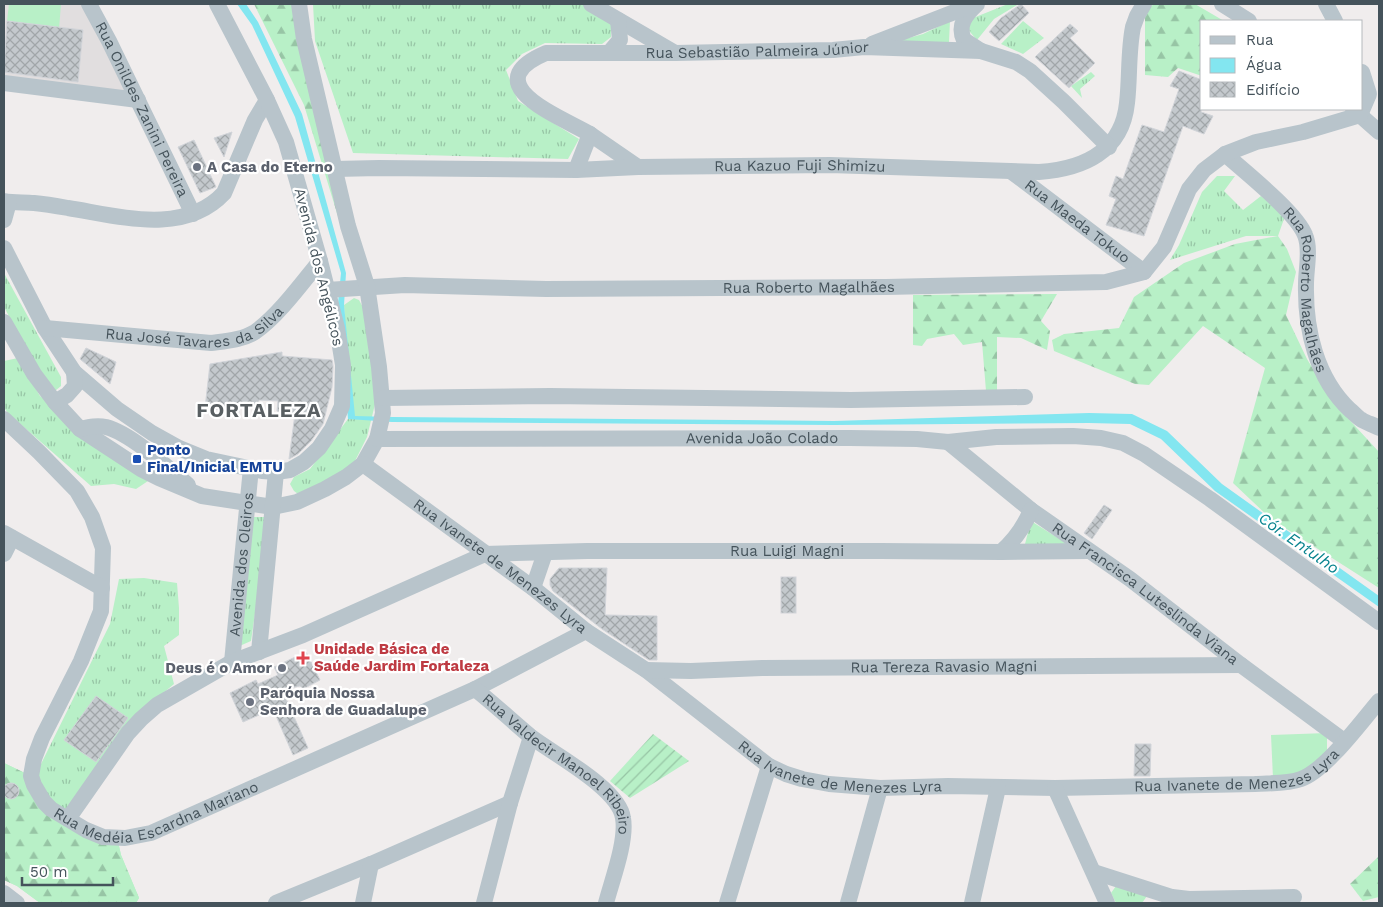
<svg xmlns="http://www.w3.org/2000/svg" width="1383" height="907" font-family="'Work Sans',sans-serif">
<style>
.education{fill:#e1dedf}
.grass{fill:url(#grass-tufts)}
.forest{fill:url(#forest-firs)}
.garden{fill:url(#garden-furrows)}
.pitch{fill:#b8f0c7}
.water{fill:#83e6f0}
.building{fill:url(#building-cross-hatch);stroke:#d1d4d9}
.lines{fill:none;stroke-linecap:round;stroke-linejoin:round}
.minor{stroke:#b8c4cb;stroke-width:16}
.worship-dot{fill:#6b7280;stroke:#fff;stroke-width:2}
.transit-dot{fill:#1a4fb4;stroke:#fff;stroke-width:2}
.health-dot{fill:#e0444e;stroke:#fff;stroke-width:2}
.labels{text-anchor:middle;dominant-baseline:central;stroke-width:4.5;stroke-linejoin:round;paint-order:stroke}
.street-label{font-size:15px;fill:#45535b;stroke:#fff}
.worship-label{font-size:15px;font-weight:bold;fill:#5b616d;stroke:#fff;text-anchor:start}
.transit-label{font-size:15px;font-weight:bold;fill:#164399;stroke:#fff;text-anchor:start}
.health-label{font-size:15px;font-weight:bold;fill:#be3a42;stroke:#fff;text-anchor:start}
.water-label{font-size:16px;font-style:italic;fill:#08838e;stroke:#fff}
.district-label{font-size:20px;font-weight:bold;letter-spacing:1px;fill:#595f62;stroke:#fff}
</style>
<defs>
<pattern id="grass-tufts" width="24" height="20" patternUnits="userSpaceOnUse" patternTransform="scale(1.25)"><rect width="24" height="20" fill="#b8f0c7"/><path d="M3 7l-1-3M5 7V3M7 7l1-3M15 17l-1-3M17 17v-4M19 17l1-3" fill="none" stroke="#97c5a5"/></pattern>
<pattern id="forest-firs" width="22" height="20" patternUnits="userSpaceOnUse" patternTransform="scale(1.25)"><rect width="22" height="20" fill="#b8f0c7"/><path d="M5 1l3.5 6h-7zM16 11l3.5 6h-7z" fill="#97c5a5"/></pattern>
<pattern id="garden-furrows" width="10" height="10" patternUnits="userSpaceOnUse" patternTransform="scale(1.25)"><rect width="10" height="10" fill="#b8f0c7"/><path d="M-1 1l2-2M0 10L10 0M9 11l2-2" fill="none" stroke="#97c5a5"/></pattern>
<pattern id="building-cross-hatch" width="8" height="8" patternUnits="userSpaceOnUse" patternTransform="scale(1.25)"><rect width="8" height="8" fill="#c4c9cd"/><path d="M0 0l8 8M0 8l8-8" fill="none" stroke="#a1a6a9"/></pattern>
</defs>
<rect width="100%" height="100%" fill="#f0eded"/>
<!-- education -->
<polygon class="education" points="4,4 82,4 130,92 4,76"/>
<!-- grass -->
<g class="grass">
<polygon points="313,4 588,4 611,16 611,37 602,44 545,43 522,54 506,70 518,101 579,139 568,159 353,153 315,41"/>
<polygon points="1008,4 1017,4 1017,5 994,19 977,40 970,32 967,24 973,18"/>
<polygon points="950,21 949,42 894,42 923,34"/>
<polygon points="1023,21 1044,38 1023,54 1001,44"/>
<polygon points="1091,72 1095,76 1080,89 1082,98 1071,86"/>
<polygon points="1217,176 1235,176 1224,191 1243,210 1261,196 1285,216 1278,236 1246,236 1170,260 1179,245 1202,192"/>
<polygon points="4,273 61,377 61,386 55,391 44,381 4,307"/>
<polygon points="354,298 359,300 366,313 376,400 367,437 353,465 301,496 294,491 290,484 294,477 310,469 348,419 348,370 344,305"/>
<polygon points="18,358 40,396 151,479 136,489 114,484 91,486 9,414 4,408 4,361"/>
<polygon points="252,517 269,517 251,641 235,648"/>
<polygon points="1031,521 1069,545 1025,544"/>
<polygon points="144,578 177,583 179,608 179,635 164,646 174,684 143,710 68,819 117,837 121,855 139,898 136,903 40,903 17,886 4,880 4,763 31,776 41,764 110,624 119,579"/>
<polygon points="1116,886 1147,896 1142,903 1116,903 1111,893"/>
</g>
<!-- forest -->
<g class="forest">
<polygon points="254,4 300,4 351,259 304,105"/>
<polygon points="1154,4 1195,4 1224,21 1202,21 1202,76 1178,68 1168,77 1145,75 1145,11"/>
<polygon points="1278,236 1287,249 1296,272 1286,315 1307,359 1333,402 1379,452 1379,588 1271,519 1233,483 1265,368 1203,326 1149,385 1135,384 1054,351 1052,340 1064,334 1119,328 1134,297 1184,263 1235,244"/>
<polygon points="1057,294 1041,321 1050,331 1047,350 1021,338 997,337 997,391 986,391 982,342 963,345 954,334 927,339 922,346 913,345 913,295"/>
<polygon points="4,763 31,776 44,802 117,837 121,855 139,898 136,903 40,903 17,886 4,880"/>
<polygon points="1379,856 1379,897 1363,901 1350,884"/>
</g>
<!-- garden -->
<polygon class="garden" points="653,734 689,761 630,798 610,781"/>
<!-- pitch -->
<g class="pitch">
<polygon points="9,4 61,4 59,29 7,21"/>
<polygon points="1327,733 1327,750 1319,768 1273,778 1271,735"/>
</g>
<!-- water -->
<polygon class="water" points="237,4 246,4 258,22 302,114 346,273 344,305 355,416 393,417 834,421 1089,413 1132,414 1167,431 1222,484 1379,596 1379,607 1215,491 1161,439 1130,424 1089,423 834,425 392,422 348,419 338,303 341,273 295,117 252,25"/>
<!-- building -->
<g class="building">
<polygon points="1021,4 1029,13 999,41 989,32 1001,18"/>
<polygon points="7,21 83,30 78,82 4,72"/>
<polygon points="1070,24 1078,31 1070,38 1095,63 1069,88 1035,57"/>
<polygon points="1179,71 1202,80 1201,112 1213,116 1204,134 1183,126 1144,236 1106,225 1116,199 1109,196 1116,176 1123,179 1142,125 1164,132 1179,89 1170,86"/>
<polygon points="232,132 224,157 214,138"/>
<polygon points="194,140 216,187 200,193 178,147"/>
<polygon points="86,348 116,362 110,384 80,359"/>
<polygon points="282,352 282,356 332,360 333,366 332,387 323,424 311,441 298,454 289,459 295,414 277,411 278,401 259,400 258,407 240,404 239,412 205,408 210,364"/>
<polygon points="1104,505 1112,510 1092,539 1084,533"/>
<polygon points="559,568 607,568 605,615 657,616 657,660 649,660 602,629 553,591 550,585 550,579"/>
<rect x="781" y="577" width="15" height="36"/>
<polygon points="306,652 320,680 303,689 300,686 282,690 308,748 293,755 273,709 243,722 230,693 256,680 258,684 278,675 274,667"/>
<polygon points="96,696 128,718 96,762 64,740"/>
<polygon points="1135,744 1151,744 1150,776 1134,776"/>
<circle cx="11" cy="791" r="8"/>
</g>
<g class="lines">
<!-- minor -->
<g class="minor">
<path id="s1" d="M89,4L109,41L193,214"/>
<polyline points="591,4 675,53"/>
<path d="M977,4C966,14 957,25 964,40L981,51"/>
<polyline points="1222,4 1249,21"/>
<polyline points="1326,4 1335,21"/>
<polyline points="872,44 975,4"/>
<polyline points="609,53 620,40 618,20"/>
<polyline points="4,83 138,100"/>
<polyline points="1353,109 1379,132"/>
<polyline points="1360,115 1369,94 1362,72"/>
<polyline points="590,134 638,167"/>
<path id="s2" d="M1225,154C1245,172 1296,212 1305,235C1311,249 1306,269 1306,284C1305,329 1316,378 1350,410C1354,413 1358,418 1362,420C1367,423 1374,425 1379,428"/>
<path id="s3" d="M335,169L379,168L576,170L638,167L830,165L1039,172C1083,169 1122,152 1127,103C1130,78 1128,52 1133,27L1137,16L1144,4"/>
<path id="s4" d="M576,170L590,134C561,117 473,84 546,53H675L833,50L864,47L981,51L1016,62L1030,71L1064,102L1109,147"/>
<path id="s5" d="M1012,172L1144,272"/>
<path d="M4,201C14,203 24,202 34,203C46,204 57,206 68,208C119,216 184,236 224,193L255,120L267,100"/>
<polyline points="4,220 9,202"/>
<polyline points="4,248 45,328 74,372 117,409 152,433 179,448 206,459 262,471 276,472 290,470 304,462 319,448 332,429 342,406 343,365 337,328 320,261 286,142 267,100 217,4"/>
<path id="s6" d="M327,290L405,285L546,289L886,287L1106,282L1144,272L1164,247L1189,189L1204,170L1225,154L1256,142L1303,132L1360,115"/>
<polyline points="4,322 34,374 55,402 80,429 141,469 159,478 202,496 273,507 297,502 325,489 346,477 363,464 377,439 383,413 379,367 367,286 348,226 304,39 299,4"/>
<path id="s7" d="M45,328L211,343C226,341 242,340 255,332C278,316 302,283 320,261"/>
<polyline points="383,398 550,396 851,400 1025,397"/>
<polyline points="55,402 67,395 75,386 74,372"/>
<path id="s8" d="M4,419L39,452L77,491L92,517L103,548L101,611L81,661L42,738L34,759L31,776L34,785L44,802L51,809L86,830L103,837L125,838L151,833L475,689L586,631"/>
<path d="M80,429C89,427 97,425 106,427C132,434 168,468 188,485"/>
<path id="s9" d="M377,439L850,438L917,439L948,442L996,437L1073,436L1101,438L1123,443L1144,454L1210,499L1379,622"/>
<path id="s10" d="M948,442L1031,510L1130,579L1241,665L1344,741"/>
<path id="s11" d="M363,464L533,588L586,631L646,670L769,766L786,774L802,779L829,784L880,788L948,786L1055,788L1255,784C1270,783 1287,784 1301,779C1326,770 1361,722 1379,701"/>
<polyline points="4,533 102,588"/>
<path d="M1001,552C1015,540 1024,527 1031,510"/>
<polyline points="4,554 12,538"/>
<polyline points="533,588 545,553"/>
<polyline points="259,652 276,472"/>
<path id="s12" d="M232,662L251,468"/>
<path id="s13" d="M646,670L691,671L762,668L1241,665"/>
<path id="s14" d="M475,689C494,704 512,721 530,736C553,754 619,788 623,818C627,841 612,880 606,903"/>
<polyline points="1055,788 1107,903"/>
<path id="s15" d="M68,819L128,733L141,719L157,705L232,662L303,635L485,554L587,551H881L1001,552L1088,551"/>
<polyline points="1094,872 1172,897 1189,899 1294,897"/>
<polyline points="4,893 17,903"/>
<polyline points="276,903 371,864 510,803"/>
<polyline points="363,903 371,864"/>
<polyline points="484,903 510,803 531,737"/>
<polyline points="727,903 769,766"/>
<polyline points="848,903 880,788"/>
<polyline points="972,903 998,788"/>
</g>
</g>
<!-- markers -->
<g class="worship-dot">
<circle cx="197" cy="167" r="5"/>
<circle cx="282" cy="668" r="5"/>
<circle cx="250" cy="702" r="5"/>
</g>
<rect class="transit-dot" x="132" y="454" width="10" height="10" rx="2.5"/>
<path class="health-dot" d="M300.5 650.5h5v5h5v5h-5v5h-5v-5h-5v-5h5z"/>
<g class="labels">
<!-- street labels -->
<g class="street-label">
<text stroke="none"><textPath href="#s4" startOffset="384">Rua Sebastião Palmeira Júnior</textPath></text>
<text stroke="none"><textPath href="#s1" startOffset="118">Rua Onildes Zanini Pereira</textPath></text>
<text stroke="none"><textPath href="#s3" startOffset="465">Rua Kazuo Fuji Shimizu</textPath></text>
<text stroke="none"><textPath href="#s5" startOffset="82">Rua Maeda Tokuo</textPath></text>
<text transform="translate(319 267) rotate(76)">Avenida dos Angélicos</text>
<text stroke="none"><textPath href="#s6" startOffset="482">Rua Roberto Magalhães</textPath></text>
<text stroke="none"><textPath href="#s2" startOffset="168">Rua Roberto Magalhães</textPath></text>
<text stroke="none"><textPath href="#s7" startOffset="154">Rua José Tavares da Silva</textPath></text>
<text stroke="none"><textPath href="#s9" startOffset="385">Avenida João Colado</textPath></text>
<text stroke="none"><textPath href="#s15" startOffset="809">Rua Luigi Magni</textPath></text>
<text stroke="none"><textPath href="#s12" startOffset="98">Avenida dos Oleiros</textPath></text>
<text stroke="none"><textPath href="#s11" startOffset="171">Rua Ivanete de Menezes Lyra</textPath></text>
<text stroke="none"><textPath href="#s10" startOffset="249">Rua Francisca Luteslinda Viana</textPath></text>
<text stroke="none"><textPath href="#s13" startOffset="298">Rua Tereza Ravasio Magni</textPath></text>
<text stroke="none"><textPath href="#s11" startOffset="576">Rua Ivanete de Menezes Lyra</textPath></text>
<text stroke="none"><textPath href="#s14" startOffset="114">Rua Valdecir Manoel Ribeiro</textPath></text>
<text stroke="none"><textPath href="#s11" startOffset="981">Rua Ivanete de Menezes Lyra</textPath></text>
<text stroke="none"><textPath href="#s8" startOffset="562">Rua Medéia Escardna Mariano</textPath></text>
</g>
<!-- worship labels -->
<g class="worship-label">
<text x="207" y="167">A Casa do Eterno</text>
<text x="272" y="668" text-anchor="end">Deus é o Amor</text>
<text x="260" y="693">Paróquia Nossa<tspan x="260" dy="17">Senhora de Guadalupe</tspan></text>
</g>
<!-- transit labels -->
<g class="transit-label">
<text x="147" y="450">Ponto<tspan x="147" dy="17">Final/Inicial EMTU</tspan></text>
</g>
<!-- health labels -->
<g class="health-label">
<text x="314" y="649">Unidade Básica de<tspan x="314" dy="17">Saúde Jardim Fortaleza</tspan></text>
</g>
<!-- water labels -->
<g class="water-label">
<text transform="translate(1299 543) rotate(35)">Cór. Entulho</text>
</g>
<!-- district labels -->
<g class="district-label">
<text x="259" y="410">FORTALEZA</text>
</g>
</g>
<!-- border -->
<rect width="1383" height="907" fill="none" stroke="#45535b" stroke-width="10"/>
<!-- legend -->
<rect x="1200" y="20" width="162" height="90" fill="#ffffff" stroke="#b5babd"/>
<rect x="1210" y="36" width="25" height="8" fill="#b8c4cb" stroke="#b5babd"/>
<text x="1246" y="45" font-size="15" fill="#45535b">Rua</text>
<rect x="1210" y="58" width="25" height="15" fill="#83e6f0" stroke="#b5babd"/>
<text x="1246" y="70" font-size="15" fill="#45535b">Água</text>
<rect x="1210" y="82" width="25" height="15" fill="url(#building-cross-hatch)" stroke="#b5babd"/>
<text x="1246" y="95" font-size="15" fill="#45535b">Edifício</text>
<!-- scale -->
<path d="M22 877v8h91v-8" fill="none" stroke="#45535b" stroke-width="2.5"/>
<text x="30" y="877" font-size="15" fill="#45535b" stroke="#ffffff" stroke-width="4" paint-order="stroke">50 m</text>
</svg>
